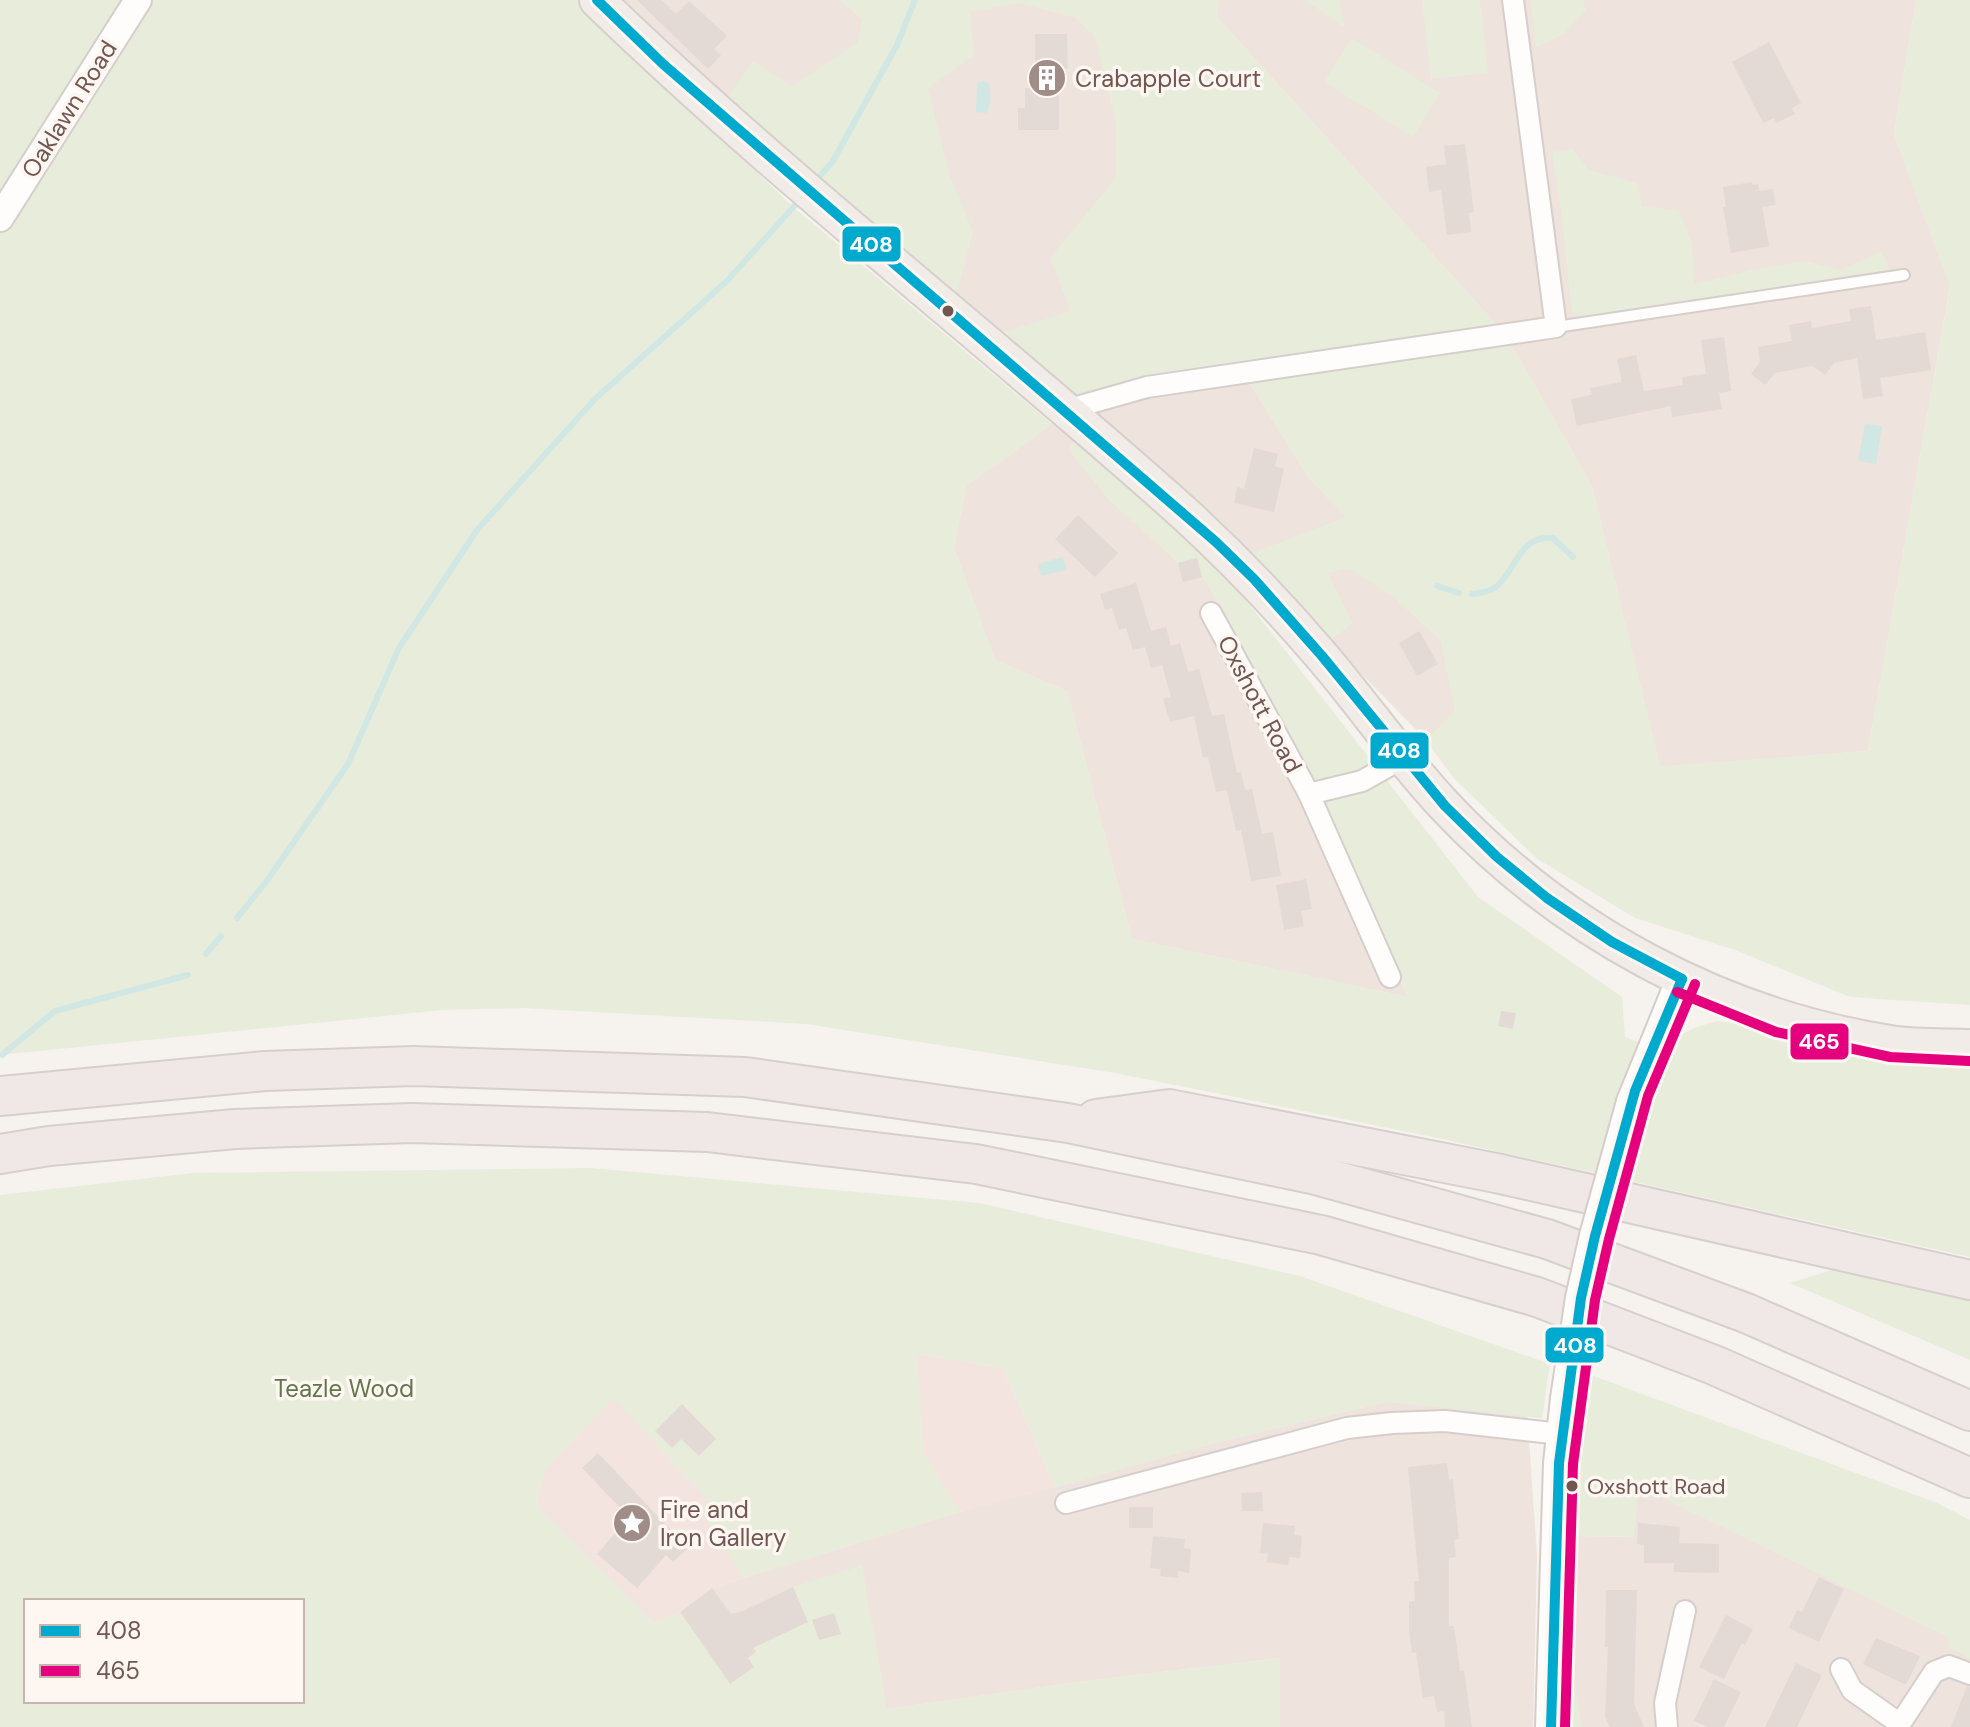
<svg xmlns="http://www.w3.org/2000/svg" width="1970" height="1727" font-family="'DM Sans',sans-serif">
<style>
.residential{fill:#eee3dd}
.commercial{fill:#f3e4e0}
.green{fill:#e8ecdb;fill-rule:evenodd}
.water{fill:#d1e7e4}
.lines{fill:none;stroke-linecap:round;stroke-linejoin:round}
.stream{stroke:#d1e7e4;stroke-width:6}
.building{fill:#e3dad6}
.service-casing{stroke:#d5cecb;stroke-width:14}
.minor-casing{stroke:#d5cecb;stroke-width:24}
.tertiary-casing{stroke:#d5cecb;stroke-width:30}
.secondary-casing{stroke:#d6cdca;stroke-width:34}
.primary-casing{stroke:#d7cfcc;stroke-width:38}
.motorway-casing{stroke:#d7cfcc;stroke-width:42}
.service{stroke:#fefdfc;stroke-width:10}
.minor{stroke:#fefdfc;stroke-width:20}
.tertiary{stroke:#fefdfc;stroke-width:26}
.secondary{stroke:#fefdfc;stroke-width:30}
.primary{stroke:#f1ece8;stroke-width:34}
.motorway{stroke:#f0e8e6;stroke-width:38}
.secondary-bridge-casing{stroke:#d6cdca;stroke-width:34;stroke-linecap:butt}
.secondary-bridge{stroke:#fefdfc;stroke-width:30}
.bus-1-casing{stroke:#fdf6f1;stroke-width:16}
.bus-2-casing{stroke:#fdf6f1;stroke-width:16}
.bus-1{stroke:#00a9ce;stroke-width:10}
.bus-2{stroke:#e5007d;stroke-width:10}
.bus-dot{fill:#725651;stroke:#fdf6f1;stroke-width:3}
.labels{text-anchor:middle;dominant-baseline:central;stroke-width:7;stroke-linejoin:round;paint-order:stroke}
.bus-label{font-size:22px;fill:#725651;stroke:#fdf6f1;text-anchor:start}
.poi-label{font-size:24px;fill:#725651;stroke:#fdf6f1;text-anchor:start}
.street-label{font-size:24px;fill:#725651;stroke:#fdf6f1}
.park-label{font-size:24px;fill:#60774b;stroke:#fdf6f1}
.line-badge{stroke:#fdf6f1;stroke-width:3}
.badge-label{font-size:22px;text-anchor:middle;font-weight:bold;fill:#fff}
</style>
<rect width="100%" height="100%" fill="#f6f2ee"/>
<!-- residential -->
<g class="residential">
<polygon points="615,0 1058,0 1095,36 1247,360 1249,382 1308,477 1449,625 1517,750 1453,776 1426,740 1267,577 1241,594 1223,613 1408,997 1132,939 1067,691 995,660 954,548 966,486 1052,424 1073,397 706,87"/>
<polygon points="1219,0 1916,0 1894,134 1950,286 1868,751 1660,767 1592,486 1515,351 1493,321 1216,16"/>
<polygon points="1385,1402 1527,1410 1537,1556 1533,1727 1280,1727 1280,1658 1084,1681 887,1709 730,1684 712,1588 960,1512 1219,1442"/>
<polygon points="1635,1489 1647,1490 1970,1596 1970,1727 1569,1727 1577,1536 1633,1537"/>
</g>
<!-- commercial -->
<polygon class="commercial" points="832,1340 1003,1368 1055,1488 960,1512 712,1588 680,1612 654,1623 536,1506 544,1471 613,1397"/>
<!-- green -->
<g class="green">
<path d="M0,0H579L792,206L1052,424L966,486L954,548L995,660L1067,691L1132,939L1408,997L1223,613L1202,577L1197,558L1178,563L1107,498L1068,449L1076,439L1213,564L1241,594L1478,897L1622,997L1625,1037L1664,1052C1679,1032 1694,1027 1718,1021L1970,1061V1257L1433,1137L1115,1073L806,1024L524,1008L443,1010L0,1055Z"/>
<polygon points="839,0 1219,0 1216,16 1493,321 1515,351 1592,486 1660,766 1868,751 1950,287 1894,134 1916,0 1970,0 1970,1005 1850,997 1735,950 1635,918 1536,858 1453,777 1426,740 1455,710 1440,640 1394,598 1349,568 1328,573 1353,623 1329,641 1247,555 1346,517 1308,477 1249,382 1247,360 1126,383 1073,397 999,334 1071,311 1050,258 1116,178 1116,124 1095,37 1076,18 1019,3 970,12 974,55 928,88 950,176 973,232 956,298 724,102 753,61 792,86 858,42 862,19"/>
<polygon points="1305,0 1339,0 1345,28"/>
<polygon points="1422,0 1480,0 1488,73 1431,79"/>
<polygon points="1530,0 1583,0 1586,11 1562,35 1536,47"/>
<polygon points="1352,38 1440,93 1413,137 1324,82"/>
<polygon points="1573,149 1589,170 1637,183 1642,206 1679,211 1692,243 1694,284 1752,270 1805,261 1841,270 1881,251 1890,269 1587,318 1572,312 1560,202 1552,152"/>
<path d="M591,1168L979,1203L1300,1276L1550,1364L1542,1418L1385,1402L1219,1442L1055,1488L1003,1368L917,1354L924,1454L960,1512L745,1578L699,1510L708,1501L613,1398L544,1471L537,1506L654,1623L680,1612L730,1684L754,1667L748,1658L756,1651L745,1636L757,1645L808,1622L793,1587L862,1565L887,1709L1084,1681L1280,1658V1727H0V1195L193,1173ZM26,1601H302V1701H26Z"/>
<polygon points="1838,1268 1970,1293 1970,1360 1790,1283"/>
<polygon points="1591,1375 1937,1503 1970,1520 1970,1659 1949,1647 1948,1637 1646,1490 1638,1498 1634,1537 1576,1536 1574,1683 1582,1727 1563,1727 1571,1531"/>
</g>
<!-- water -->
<g class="water">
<path d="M984,81L989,84C990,95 992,104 986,113L976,112L977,83Z"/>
<polygon points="1865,424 1882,426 1876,464 1858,461"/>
<polygon points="1063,557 1066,570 1041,576 1038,564"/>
</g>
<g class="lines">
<!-- stream -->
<g class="stream">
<polyline points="819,177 833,161 897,45 915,0"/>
<polyline points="1437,586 1459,593"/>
<path d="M1472,594C1480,593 1490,592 1497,586C1516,570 1519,535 1553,538L1573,557"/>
<polyline points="237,918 266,882 348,764 399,648 477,530 595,399 727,281 796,204"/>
<polyline points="206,954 221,936"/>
<polyline points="2,1055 55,1011 188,975"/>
</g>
</g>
<!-- building -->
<g class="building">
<polygon points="637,0 662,0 676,14 689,1 727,36 714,49 721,55 708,69"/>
<polygon points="1035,34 1067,34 1068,69 1059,69 1059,130 1018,130 1018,108 1025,108 1025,88 1035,88"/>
<polygon points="1769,42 1801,103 1792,108 1795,114 1776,123 1774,118 1763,123 1732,62"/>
<polygon points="1465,144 1474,212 1469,213 1471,232 1447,235 1441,190 1429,192 1426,167 1446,164 1444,146"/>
<polygon points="1752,182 1753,185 1758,184 1759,191 1773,189 1776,205 1762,207 1769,246 1731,253 1723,207 1726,207 1723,187"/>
<polygon points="1871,306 1876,340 1925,332 1931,370 1880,378 1883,396 1863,399 1857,358 1834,363 1825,375 1813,366 1775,373 1765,385 1751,374 1760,362 1758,347 1792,341 1789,325 1811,321 1812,328 1851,321 1849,309"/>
<polygon points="1724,337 1731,391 1719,393 1722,409 1672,417 1671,406 1577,426 1571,399 1592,395 1590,388 1622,382 1617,359 1636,355 1644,391 1683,385 1682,377 1706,374 1701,340"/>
<polygon points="1254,448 1278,454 1275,466 1284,469 1274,512 1234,503 1237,487 1244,489"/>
<polygon points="1078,515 1118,553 1095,577 1055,539"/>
<polygon points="1197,558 1202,577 1183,582 1178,563"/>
<polygon points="1136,583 1151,631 1166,627 1171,646 1180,643 1188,672 1199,669 1212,716 1224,714 1237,773 1241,772 1245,790 1252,789 1262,834 1273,832 1281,876 1251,881 1241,830 1236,831 1227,790 1216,792 1208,757 1203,758 1194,716 1170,722 1163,699 1171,697 1162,665 1151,668 1145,647 1133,650 1126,628 1119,630 1112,608 1105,610 1100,594"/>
<polygon points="1419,631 1438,664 1417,676 1399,643"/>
<polygon points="1306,879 1312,909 1301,911 1304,926 1284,930 1276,885"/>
<polygon points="1501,1011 1516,1013 1513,1029 1498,1026"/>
<polygon points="682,1404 716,1439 699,1456 681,1439 672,1448 655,1431"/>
<polygon points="598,1453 688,1548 673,1562 666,1555 637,1588 597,1554 629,1517 582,1468"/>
<polygon points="1447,1463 1449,1480 1453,1479 1459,1539 1454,1540 1456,1557 1449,1558 1449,1626 1454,1626 1460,1671 1464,1670 1472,1727 1445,1727 1444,1711 1437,1712 1434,1696 1423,1698 1416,1652 1412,1653 1409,1631 1409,1602 1415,1601 1414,1581 1419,1581 1408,1467"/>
<polygon points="1262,1492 1263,1511 1242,1511 1241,1493"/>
<rect x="1129" y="1507" width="24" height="21"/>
<polygon points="1263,1523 1295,1526 1294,1535 1302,1536 1300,1558 1289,1557 1288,1565 1267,1562 1268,1554 1260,1553"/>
<polygon points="1638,1523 1680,1527 1679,1543 1719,1544 1719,1573 1674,1572 1674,1563 1644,1563 1644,1545 1637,1544"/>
<polygon points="1153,1536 1185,1539 1184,1548 1191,1549 1189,1573 1178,1571 1178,1578 1160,1576 1161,1569 1150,1568"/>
<polygon points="1819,1577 1844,1589 1819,1642 1789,1628 1797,1610 1802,1612"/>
<polygon points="793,1587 808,1622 753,1648 756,1652 748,1658 754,1667 730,1684 680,1612 712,1588 731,1614 743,1611"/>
<polygon points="1606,1590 1637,1590 1634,1704 1644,1727 1610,1727 1605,1717 1608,1647 1605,1647"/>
<polygon points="834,1613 841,1634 819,1640 812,1620"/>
<polygon points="1726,1615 1753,1629 1745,1645 1742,1643 1724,1679 1699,1667"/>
<polygon points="1876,1638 1920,1656 1906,1685 1863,1664"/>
<polygon points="1796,1663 1822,1675 1797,1727 1765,1727"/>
<polygon points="1714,1679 1741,1692 1724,1727 1708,1727 1694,1721"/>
<polygon points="1967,1686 1970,1687 1970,1727 1951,1727"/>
</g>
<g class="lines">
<defs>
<polyline id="service" points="1556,327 1904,275"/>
<g id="minor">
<polyline points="1066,410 1147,387 1556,327 1513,0"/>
<polyline points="1211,613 1309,794 1390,977"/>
<polyline points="1309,794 1362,781 1403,758"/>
<polyline points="1066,1503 1347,1428 1392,1423 1445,1421 1561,1434"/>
<polyline points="1841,1669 1852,1690 1900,1724"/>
<polyline points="1667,1727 1665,1703 1685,1611"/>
<polyline points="1898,1727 1934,1672 1949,1666 1970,1674"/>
</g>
<polyline id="tertiary" points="0,218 138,0"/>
<g id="secondary">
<polyline points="1632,1102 1682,979"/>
<polyline points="1551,1727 1559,1463 1566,1399"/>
</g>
<path id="primary" d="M597,0C784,181 991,340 1185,514C1233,558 1278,605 1320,654C1363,704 1400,758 1444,805C1562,931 1720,1016 1890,1043C1916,1047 1944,1046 1970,1047"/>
<g id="motorway">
<polyline points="0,1096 265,1071 414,1066 745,1077 1068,1123 1316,1175 1547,1239 1746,1313 1970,1411"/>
<polyline points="1096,1119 1169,1109 1496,1173 1970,1280"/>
<polyline points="0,1154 49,1146 235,1129 412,1123 707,1132 976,1164 1321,1235 1537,1297 1714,1365 1970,1478"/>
</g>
</defs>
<!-- service casing -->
<use href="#service" class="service-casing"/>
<!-- minor casing -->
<use href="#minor" class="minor-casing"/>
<!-- tertiary casing -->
<use href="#tertiary" class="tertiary-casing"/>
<!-- secondary casing -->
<use href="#secondary" class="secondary-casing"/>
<!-- primary casing -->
<use href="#primary" class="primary-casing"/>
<!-- motorway casing -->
<use href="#motorway" class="motorway-casing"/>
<!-- service -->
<use href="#service" class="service"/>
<!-- minor -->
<use href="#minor" class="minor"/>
<!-- tertiary -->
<use href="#tertiary" class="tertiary"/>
<!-- secondary -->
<use href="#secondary" class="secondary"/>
<!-- primary -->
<use href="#primary" class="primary"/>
<!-- motorway -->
<use href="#motorway" class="motorway"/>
<defs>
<polyline id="secondary-bridge" points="1566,1399 1581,1298 1595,1236 1632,1102"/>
</defs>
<!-- secondary-bridge casing -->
<use href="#secondary-bridge" class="secondary-bridge-casing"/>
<!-- secondary-bridge -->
<use href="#secondary-bridge" class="secondary-bridge"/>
<defs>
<g id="bus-1">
<polyline points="597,0 663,64 1216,542 1254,579 1322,656 1445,806 1497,857 1547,898 1612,942 1682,979"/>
<polyline points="1551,1727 1559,1463 1581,1298 1595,1236 1635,1091 1682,979"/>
</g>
<g id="bus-2">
<polyline points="1677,992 1776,1032 1890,1057 1969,1061"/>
<polyline points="1565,1727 1573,1464 1595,1300 1609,1239 1648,1096 1695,984"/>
</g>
</defs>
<!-- bus-1 casing -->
<use href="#bus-1" class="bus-1-casing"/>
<!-- bus-2 casing -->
<use href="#bus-2" class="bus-2-casing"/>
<!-- bus-1 -->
<use href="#bus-1" class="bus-1"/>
<!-- bus-2 -->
<use href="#bus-2" class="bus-2"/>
</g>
<!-- icons -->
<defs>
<symbol id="building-disc" viewBox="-11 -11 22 22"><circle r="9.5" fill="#a08d88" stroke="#fdf6f1"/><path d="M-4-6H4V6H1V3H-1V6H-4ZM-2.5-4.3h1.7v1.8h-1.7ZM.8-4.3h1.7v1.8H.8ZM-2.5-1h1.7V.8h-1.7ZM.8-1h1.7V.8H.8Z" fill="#fff"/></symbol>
<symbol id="sight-disc" viewBox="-11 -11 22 22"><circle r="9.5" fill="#a08d88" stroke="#fdf6f1"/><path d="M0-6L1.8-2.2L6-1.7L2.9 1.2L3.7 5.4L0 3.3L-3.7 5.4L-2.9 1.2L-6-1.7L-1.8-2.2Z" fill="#fff"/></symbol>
</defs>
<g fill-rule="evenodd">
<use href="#building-disc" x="1025" y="56" width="44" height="44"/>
<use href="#sight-disc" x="610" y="1501" width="44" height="44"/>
</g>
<!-- markers -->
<g class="bus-dot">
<circle cx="948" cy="311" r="7"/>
<circle cx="1572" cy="1486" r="7"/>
</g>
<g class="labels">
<!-- bus labels -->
<g class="bus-label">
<text x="1587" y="1486">Oxshott Road</text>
</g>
<!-- poi labels -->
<g class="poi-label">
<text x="1075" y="78">Crabapple Court</text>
<text x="660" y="1509">Fire and<tspan x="660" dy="28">Iron Gallery</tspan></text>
</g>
<!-- street labels -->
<g class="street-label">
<text transform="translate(69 109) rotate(-58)">Oaklawn Road</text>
<text transform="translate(1260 704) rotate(62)">Oxshott Road</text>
</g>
<!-- park labels -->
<g class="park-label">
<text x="344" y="1388">Teazle Wood</text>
</g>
</g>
<g class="line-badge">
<rect x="841" y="225" width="61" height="38" rx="8" fill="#00a9ce"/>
<rect x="1369" y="731" width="61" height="39" rx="8" fill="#00a9ce"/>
<rect x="1789" y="1022" width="61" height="39" rx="8" fill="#e5007d"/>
<rect x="1544" y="1326" width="61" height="38" rx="8" fill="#00a9ce"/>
</g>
<g class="badge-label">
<text x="871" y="252">408</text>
<text x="1399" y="758">408</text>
<text x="1819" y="1049">465</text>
<text x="1575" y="1353">408</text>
</g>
<!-- legend -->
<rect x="24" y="1599" width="280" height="104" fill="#fdf6f1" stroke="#c5b6b1" stroke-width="2"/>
<rect x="40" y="1625" width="40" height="12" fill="#00a9ce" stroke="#c5b6b1" stroke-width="2"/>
<text x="96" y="1639" font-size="24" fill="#725651">408</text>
<rect x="40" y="1665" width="40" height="12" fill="#e5007d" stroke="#c5b6b1" stroke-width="2"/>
<text x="96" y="1679" font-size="24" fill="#725651">465</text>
</svg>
